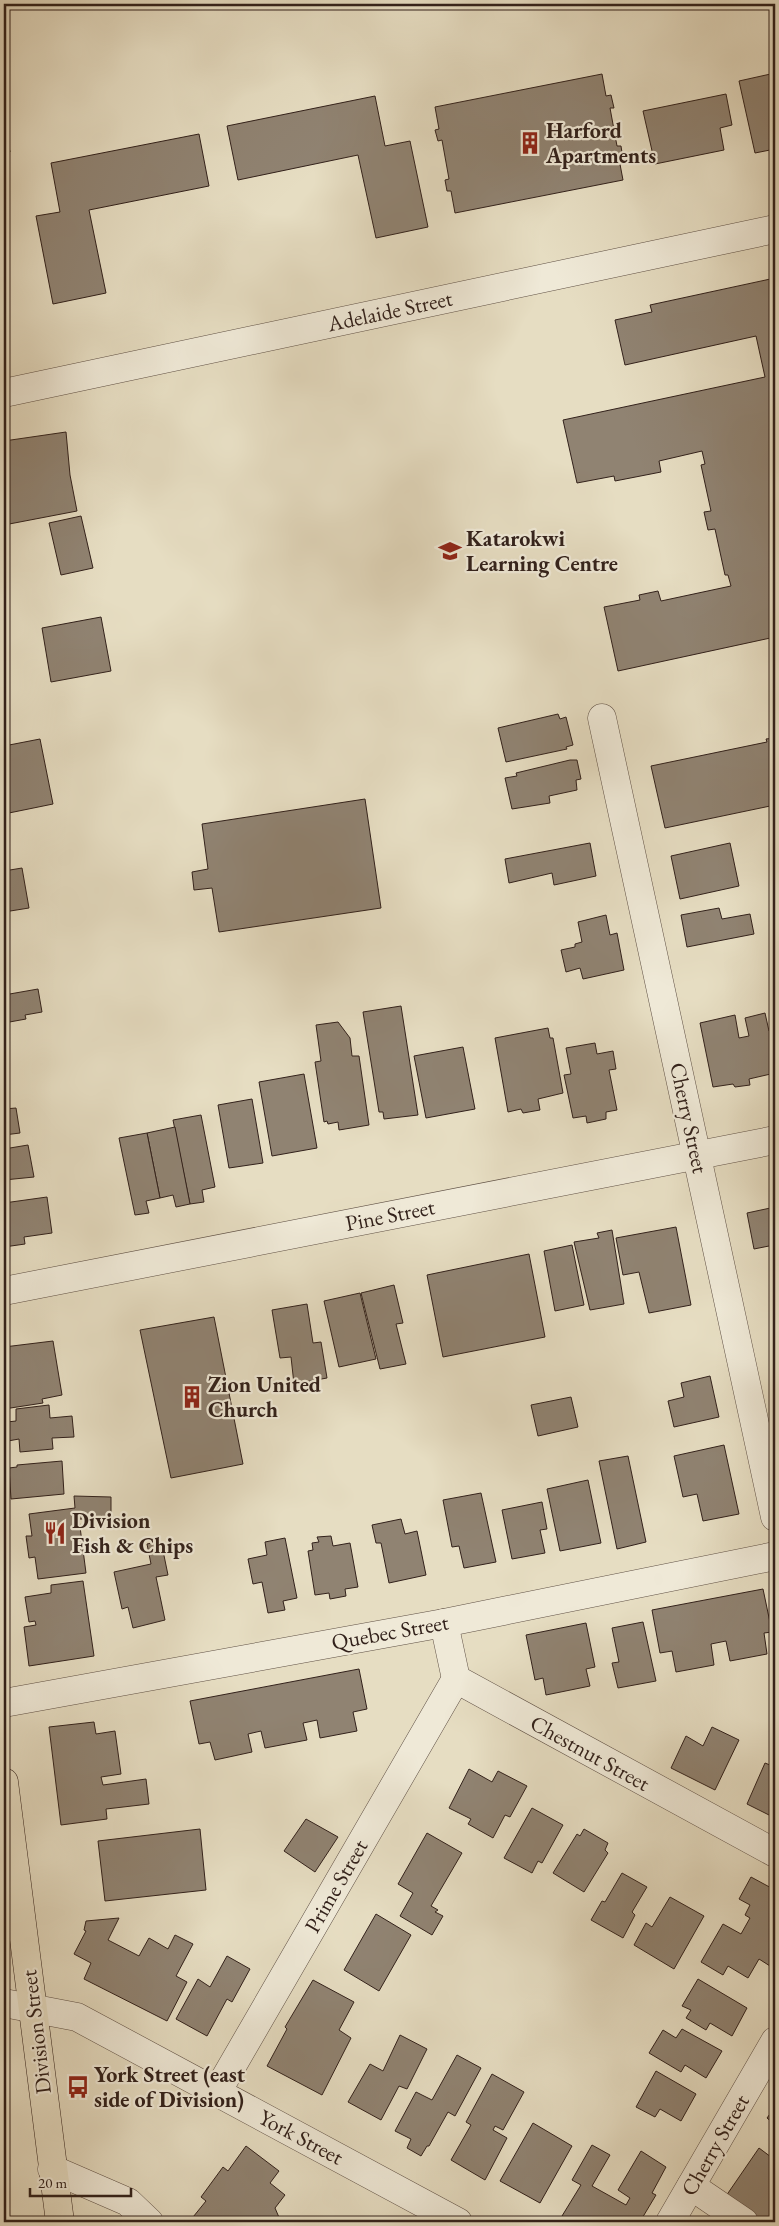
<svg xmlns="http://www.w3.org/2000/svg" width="779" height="2226" font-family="'EB Garamond',serif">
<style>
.building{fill:#908372;stroke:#32211b}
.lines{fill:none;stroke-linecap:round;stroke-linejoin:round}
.minor-casing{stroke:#5f5045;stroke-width:29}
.major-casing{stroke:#32211b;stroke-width:29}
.minor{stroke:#efe9d7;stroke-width:28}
.major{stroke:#e6ddc2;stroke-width:28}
.labels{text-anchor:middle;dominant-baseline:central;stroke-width:4.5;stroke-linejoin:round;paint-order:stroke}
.poi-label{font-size:22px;font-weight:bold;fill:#32211b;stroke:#efe9d7;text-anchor:start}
.street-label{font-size:22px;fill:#32211b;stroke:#efe9d7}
</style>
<rect width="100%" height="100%" fill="#e6ddc2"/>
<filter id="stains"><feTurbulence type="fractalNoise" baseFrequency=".004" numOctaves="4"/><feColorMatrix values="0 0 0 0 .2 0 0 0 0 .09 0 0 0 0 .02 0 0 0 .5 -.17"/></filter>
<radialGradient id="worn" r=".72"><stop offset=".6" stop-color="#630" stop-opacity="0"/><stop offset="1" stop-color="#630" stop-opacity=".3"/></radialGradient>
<!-- building -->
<g class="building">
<polygon points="775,73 775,149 755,153 739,81"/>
<polygon points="602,74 606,96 611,95 614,108 610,108 617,146 621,146 623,159 619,159 623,180 455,213 451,191 447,191 445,180 449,179 442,140 438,141 435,130 439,129 435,107"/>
<polygon points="726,94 732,125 720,128 724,150 655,164 643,111"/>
<polygon points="375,96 385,146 410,141 428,227 376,238 358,155 238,180 227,126"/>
<polygon points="4,121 10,152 4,153"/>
<polygon points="199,134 209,186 89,210 106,293 53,304 36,216 60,212 51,163"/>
<polygon points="775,278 775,332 771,333 775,355 775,637 618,671 604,607 640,600 639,595 658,591 661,601 731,586 728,575 725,575 715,529 708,530 704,512 711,511 701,465 705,464 702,451 659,461 661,472 615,481 614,476 577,483 563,420 765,377 756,336 625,365 615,320 652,312 650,305"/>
<polygon points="66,432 70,475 77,511 4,525 4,473 7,473 4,441"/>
<polygon points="81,516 93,568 61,575 49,523"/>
<polygon points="101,617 111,671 51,682 42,628"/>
<polygon points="558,714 560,719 566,717 573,745 566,747 567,749 506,762 498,728"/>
<polygon points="775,738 775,805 665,828 651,766 767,742 766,739"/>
<polygon points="40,739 53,804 4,814 4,746"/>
<polygon points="570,760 577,760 581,779 576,780 577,790 549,796 550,803 512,809 505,778 517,776 516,773"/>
<polygon points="365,799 381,908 219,932 212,888 194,890 192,872 208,869 202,824"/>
<polygon points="590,843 596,876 554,885 552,873 509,883 505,859"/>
<polygon points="730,843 739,886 680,899 671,856"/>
<polygon points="22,868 29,908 4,912 4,871"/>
<polygon points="719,908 722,919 750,914 754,934 687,947 681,915"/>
<polygon points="606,915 610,935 617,933 624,970 583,979 580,968 566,972 561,950 575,947 575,944 582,942 578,922"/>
<polygon points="38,989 42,1012 25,1015 26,1019 4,1023 4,995"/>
<polygon points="401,1006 418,1115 384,1119 383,1112 379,1112 363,1012"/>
<polygon points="765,1013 769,1031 773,1031 775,1041 775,1073 749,1079 750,1085 735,1087 733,1084 713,1087 700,1023 735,1015 739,1038 749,1036 745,1018"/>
<polygon points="338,1022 350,1038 352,1056 359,1056 369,1125 339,1130 338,1122 328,1124 327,1121 324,1122 315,1062 321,1061 316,1025"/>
<polygon points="548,1028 550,1038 553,1038 563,1093 538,1099 540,1110 523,1113 521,1109 508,1112 495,1038"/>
<polygon points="595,1043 597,1054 613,1051 616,1069 609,1070 617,1110 606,1112 606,1119 587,1123 586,1116 573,1118 564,1075 571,1074 566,1048"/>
<polygon points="463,1047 475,1109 426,1118 414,1056"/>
<polygon points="304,1074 317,1148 272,1156 259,1082"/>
<polygon points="252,1099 263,1163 229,1168 218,1105"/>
<polygon points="16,1108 20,1133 4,1135 4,1109"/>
<polygon points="201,1115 215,1187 202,1190 204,1202 190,1204 173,1120"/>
<polygon points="175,1127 190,1204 176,1207 173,1195 160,1198 147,1133"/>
<polygon points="147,1133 160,1198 146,1201 149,1213 135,1215 119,1138"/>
<polygon points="28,1145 34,1177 4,1180 4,1149"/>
<polygon points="47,1197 52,1233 24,1237 25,1244 4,1247 4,1203"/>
<polygon points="775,1207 775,1250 774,1245 754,1249 747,1213"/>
<polygon points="676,1227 691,1305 649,1313 639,1272 623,1275 616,1238"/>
<polygon points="612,1230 624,1304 590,1310 574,1242 599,1238 597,1233"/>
<polygon points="572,1245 584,1305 555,1311 544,1251"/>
<polygon points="529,1254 545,1337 443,1357 427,1275"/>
<polygon points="394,1285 403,1323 396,1324 406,1364 380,1369 361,1293"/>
<polygon points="360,1293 376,1359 339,1367 324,1301"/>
<polygon points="307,1304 313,1343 321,1342 327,1378 294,1384 291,1357 280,1358 272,1310"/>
<polygon points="214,1317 243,1464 171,1478 140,1330"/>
<polygon points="53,1341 62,1395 42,1399 43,1403 4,1409 4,1347"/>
<polygon points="710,1376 719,1417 674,1427 668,1401 684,1397 681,1383"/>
<polygon points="571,1397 578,1427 538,1436 531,1405"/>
<polygon points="49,1405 50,1418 72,1416 74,1437 52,1438 53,1449 20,1452 19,1439 8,1441 7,1422 16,1421 16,1409"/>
<polygon points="724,1445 739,1514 703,1521 697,1494 683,1497 674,1456"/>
<polygon points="628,1456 646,1542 617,1549 599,1461"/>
<polygon points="62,1461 64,1494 11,1499 9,1468 17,1467 17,1465"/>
<polygon points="588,1480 601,1543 560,1551 547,1489"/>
<polygon points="481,1493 496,1562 464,1568 459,1546 452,1547 443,1500"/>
<polygon points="74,1496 111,1497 111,1519 79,1519 86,1573 38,1579 35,1557 29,1558 26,1536 32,1536 29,1514 75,1508"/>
<polygon points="542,1502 547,1529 540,1530 545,1553 512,1559 502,1510"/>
<polygon points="401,1519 405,1534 417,1531 426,1575 389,1583 381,1543 376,1543 372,1525"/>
<polygon points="331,1536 333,1546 350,1543 358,1587 345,1589 346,1596 330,1599 329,1593 315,1595 308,1551 313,1550 312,1543 319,1542 317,1537"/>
<polygon points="285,1538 297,1598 283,1601 285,1610 268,1613 262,1582 253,1584 248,1559 267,1555 265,1542"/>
<polygon points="161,1541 168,1575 156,1577 165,1620 133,1628 128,1607 122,1609 114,1572 151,1564 147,1544"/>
<polygon points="83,1581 94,1656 29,1666 24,1627 36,1625 35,1621 29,1622 25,1597 51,1593 51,1585"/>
<polygon points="763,1589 772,1632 764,1633 767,1654 730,1661 726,1641 711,1644 714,1665 676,1672 672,1651 660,1653 652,1610"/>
<polygon points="643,1622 656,1681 618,1688 612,1663 619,1662 612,1628"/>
<polygon points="586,1623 595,1667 586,1669 590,1686 546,1695 543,1678 535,1680 526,1635"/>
<polygon points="359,1669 367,1709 353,1712 357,1731 320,1738 317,1720 308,1722 303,1723 307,1740 265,1748 261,1731 248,1734 252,1752 215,1760 210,1742 199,1744 190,1701"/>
<polygon points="94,1722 96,1734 115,1731 121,1774 101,1777 103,1785 146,1779 149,1804 106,1809 107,1819 61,1825 49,1727"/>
<polygon points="712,1727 739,1740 715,1790 671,1768 686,1736 703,1746"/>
<polygon points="765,1763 775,1767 775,1818 747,1804"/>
<polygon points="469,1769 492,1782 498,1771 527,1786 510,1817 505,1815 493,1838 468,1824 471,1819 449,1808"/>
<polygon points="532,1808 563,1825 542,1863 538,1861 532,1873 504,1858"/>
<polygon points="306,1819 338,1837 315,1872 284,1851"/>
<polygon points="200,1829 206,1890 105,1901 98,1841"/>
<polygon points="584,1829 608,1843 605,1850 608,1853 584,1892 553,1873 577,1834 580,1836"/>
<polygon points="427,1833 462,1853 431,1906 438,1910 435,1912 443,1916 432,1935 400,1916 413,1893 398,1884"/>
<polygon points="622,1873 647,1887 632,1912 635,1915 623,1938 591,1920 602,1901 605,1902"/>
<polygon points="751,1877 775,1890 775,1958 770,1966 759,1959 748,1978 728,1966 723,1975 701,1962 723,1924 741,1934 750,1918 745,1915 750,1905 739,1899"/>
<polygon points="670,1897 704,1916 674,1969 634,1945 646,1923 652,1927"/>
<polygon points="376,1914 411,1935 379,1991 344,1970"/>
<polygon points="119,1918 108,1940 139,1956 149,1938 168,1949 175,1935 193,1944 176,1976 187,1982 167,2021 84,1979 91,1963 74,1954 86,1931 84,1930 86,1921"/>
<polygon points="227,1956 250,1969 232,2002 227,1999 207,2036 176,2019 198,1979 210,1987"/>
<polygon points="698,1979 747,2008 732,2036 710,2023 706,2030 686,2018 691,2010 682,2006"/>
<polygon points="313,1980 354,2002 339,2030 351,2038 322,2095 267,2066 287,2029 285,2027"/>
<polygon points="682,2029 722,2051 706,2078 685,2065 681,2072 649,2053 663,2030 676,2038"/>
<polygon points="400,2035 427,2049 407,2089 399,2086 381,2120 348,2102 370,2064 383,2071"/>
<polygon points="457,2055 481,2068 455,2116 448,2112 429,2146 427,2146 421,2156 407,2148 411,2139 395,2131 416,2092 432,2100"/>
<polygon points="656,2071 696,2094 681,2121 660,2109 655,2117 636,2107"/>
<polygon points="492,2074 524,2092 503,2130 495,2126 493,2130 507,2138 485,2180 451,2160 471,2125 466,2122"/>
<polygon points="775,2107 775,2125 767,2118"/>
<polygon points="533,2123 572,2146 540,2203 500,2181"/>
<polygon points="592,2145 610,2155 592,2186 626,2205 630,2198 618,2190 641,2151 666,2167 652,2193 656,2195 641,2220 636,2217 633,2222 573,2222 562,2216 581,2185 572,2180"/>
<polygon points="246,2146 279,2171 270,2183 285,2195 275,2208 281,2222 189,2222 206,2201 201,2197 223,2167 228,2171"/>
<polygon points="759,2148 775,2160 775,2222 763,2222 726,2196"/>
</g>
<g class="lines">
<defs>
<g id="minor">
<polyline points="4,393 775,229"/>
<polyline points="602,718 775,1517"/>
<polyline points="4,1291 775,1140"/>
<polyline points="444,1623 456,1679 775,1853"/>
<polyline points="4,1703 444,1623 775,1556"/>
<polyline points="4,2003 77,2017 458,2222"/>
<polyline points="217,2092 456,1679"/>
<polyline points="52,2169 128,2202 149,2222"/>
<polyline points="691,2186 744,2222"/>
<polyline points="670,2222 775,2041"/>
</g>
<polyline id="major" points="4,1782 60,2222"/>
</defs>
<!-- minor casing -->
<use href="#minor" class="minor-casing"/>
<!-- major casing -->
<use href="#major" class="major-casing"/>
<!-- minor -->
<use href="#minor" class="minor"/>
<!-- major -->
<use href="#major" class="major"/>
</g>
<!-- icons -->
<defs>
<symbol id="building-bare" viewBox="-9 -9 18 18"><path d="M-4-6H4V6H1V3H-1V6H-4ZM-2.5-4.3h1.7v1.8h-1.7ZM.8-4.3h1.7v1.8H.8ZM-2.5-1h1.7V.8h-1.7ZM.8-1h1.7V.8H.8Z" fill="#8f2418" stroke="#efe9d7" stroke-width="2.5" paint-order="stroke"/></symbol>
<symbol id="school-bare" viewBox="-9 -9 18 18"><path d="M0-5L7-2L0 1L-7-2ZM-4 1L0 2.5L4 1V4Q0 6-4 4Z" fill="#8f2418" stroke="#efe9d7" stroke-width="2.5" paint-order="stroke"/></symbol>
<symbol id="restaurant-bare" viewBox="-9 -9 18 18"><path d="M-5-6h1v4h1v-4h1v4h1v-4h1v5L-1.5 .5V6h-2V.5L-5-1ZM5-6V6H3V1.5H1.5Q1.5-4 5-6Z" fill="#8f2418" stroke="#efe9d7" stroke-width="2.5" paint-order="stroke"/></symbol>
<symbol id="bus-bare" viewBox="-9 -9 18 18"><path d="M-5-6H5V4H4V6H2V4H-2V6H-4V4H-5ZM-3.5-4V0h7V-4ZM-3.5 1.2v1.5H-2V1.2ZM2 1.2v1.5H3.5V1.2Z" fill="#8f2418" stroke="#efe9d7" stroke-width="2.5" paint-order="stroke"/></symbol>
</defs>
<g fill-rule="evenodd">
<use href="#building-bare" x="514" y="127" width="32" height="32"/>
<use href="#school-bare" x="434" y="535" width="32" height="32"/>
<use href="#building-bare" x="176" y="1381" width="32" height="32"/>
<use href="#restaurant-bare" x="39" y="1517" width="32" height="32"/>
<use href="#bus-bare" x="62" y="2071" width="32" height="32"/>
</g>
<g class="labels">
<!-- poi labels -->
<g class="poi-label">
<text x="546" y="130">Harford<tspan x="546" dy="25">Apartments</tspan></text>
<text x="466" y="538">Katarokwi<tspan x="466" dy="25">Learning Centre</tspan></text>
<text x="208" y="1384">Zion United<tspan x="208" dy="25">Church</tspan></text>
<text x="72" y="1520">Division<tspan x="72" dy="25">Fish &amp; Chips</tspan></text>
<text x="94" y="2074">York Street (east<tspan x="94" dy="25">side of Division)</tspan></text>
</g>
<!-- street labels -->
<g class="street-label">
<text transform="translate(390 311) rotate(-12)">Adelaide Street</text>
<text transform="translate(689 1118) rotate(78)">Cherry Street</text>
<text transform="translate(390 1215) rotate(-11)">Pine Street</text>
<text transform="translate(390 1632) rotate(-10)">Quebec Street</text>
<text transform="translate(590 1753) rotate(29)">Chestnut Street</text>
<text transform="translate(336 1886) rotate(-60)">Prime Street</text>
<text transform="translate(36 2032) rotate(-97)">Division Street</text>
<text transform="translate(301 2137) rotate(28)">York Street</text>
<text transform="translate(715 2145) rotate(-60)">Cherry Street</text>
</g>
</g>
<!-- margin -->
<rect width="779" height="2226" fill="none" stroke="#e6ddc2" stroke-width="20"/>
<rect x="5" y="5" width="769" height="2216" fill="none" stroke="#32211b" stroke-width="2.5"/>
<rect x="10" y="10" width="759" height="2206" fill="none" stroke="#32211b"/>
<!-- scale -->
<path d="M30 2188v8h101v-8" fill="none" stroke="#32211b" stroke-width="2.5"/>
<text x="38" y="2188" font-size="15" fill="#32211b" stroke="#efe9d7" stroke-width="4" paint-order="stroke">20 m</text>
<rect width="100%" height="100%" filter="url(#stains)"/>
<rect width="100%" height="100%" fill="url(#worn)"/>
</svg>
